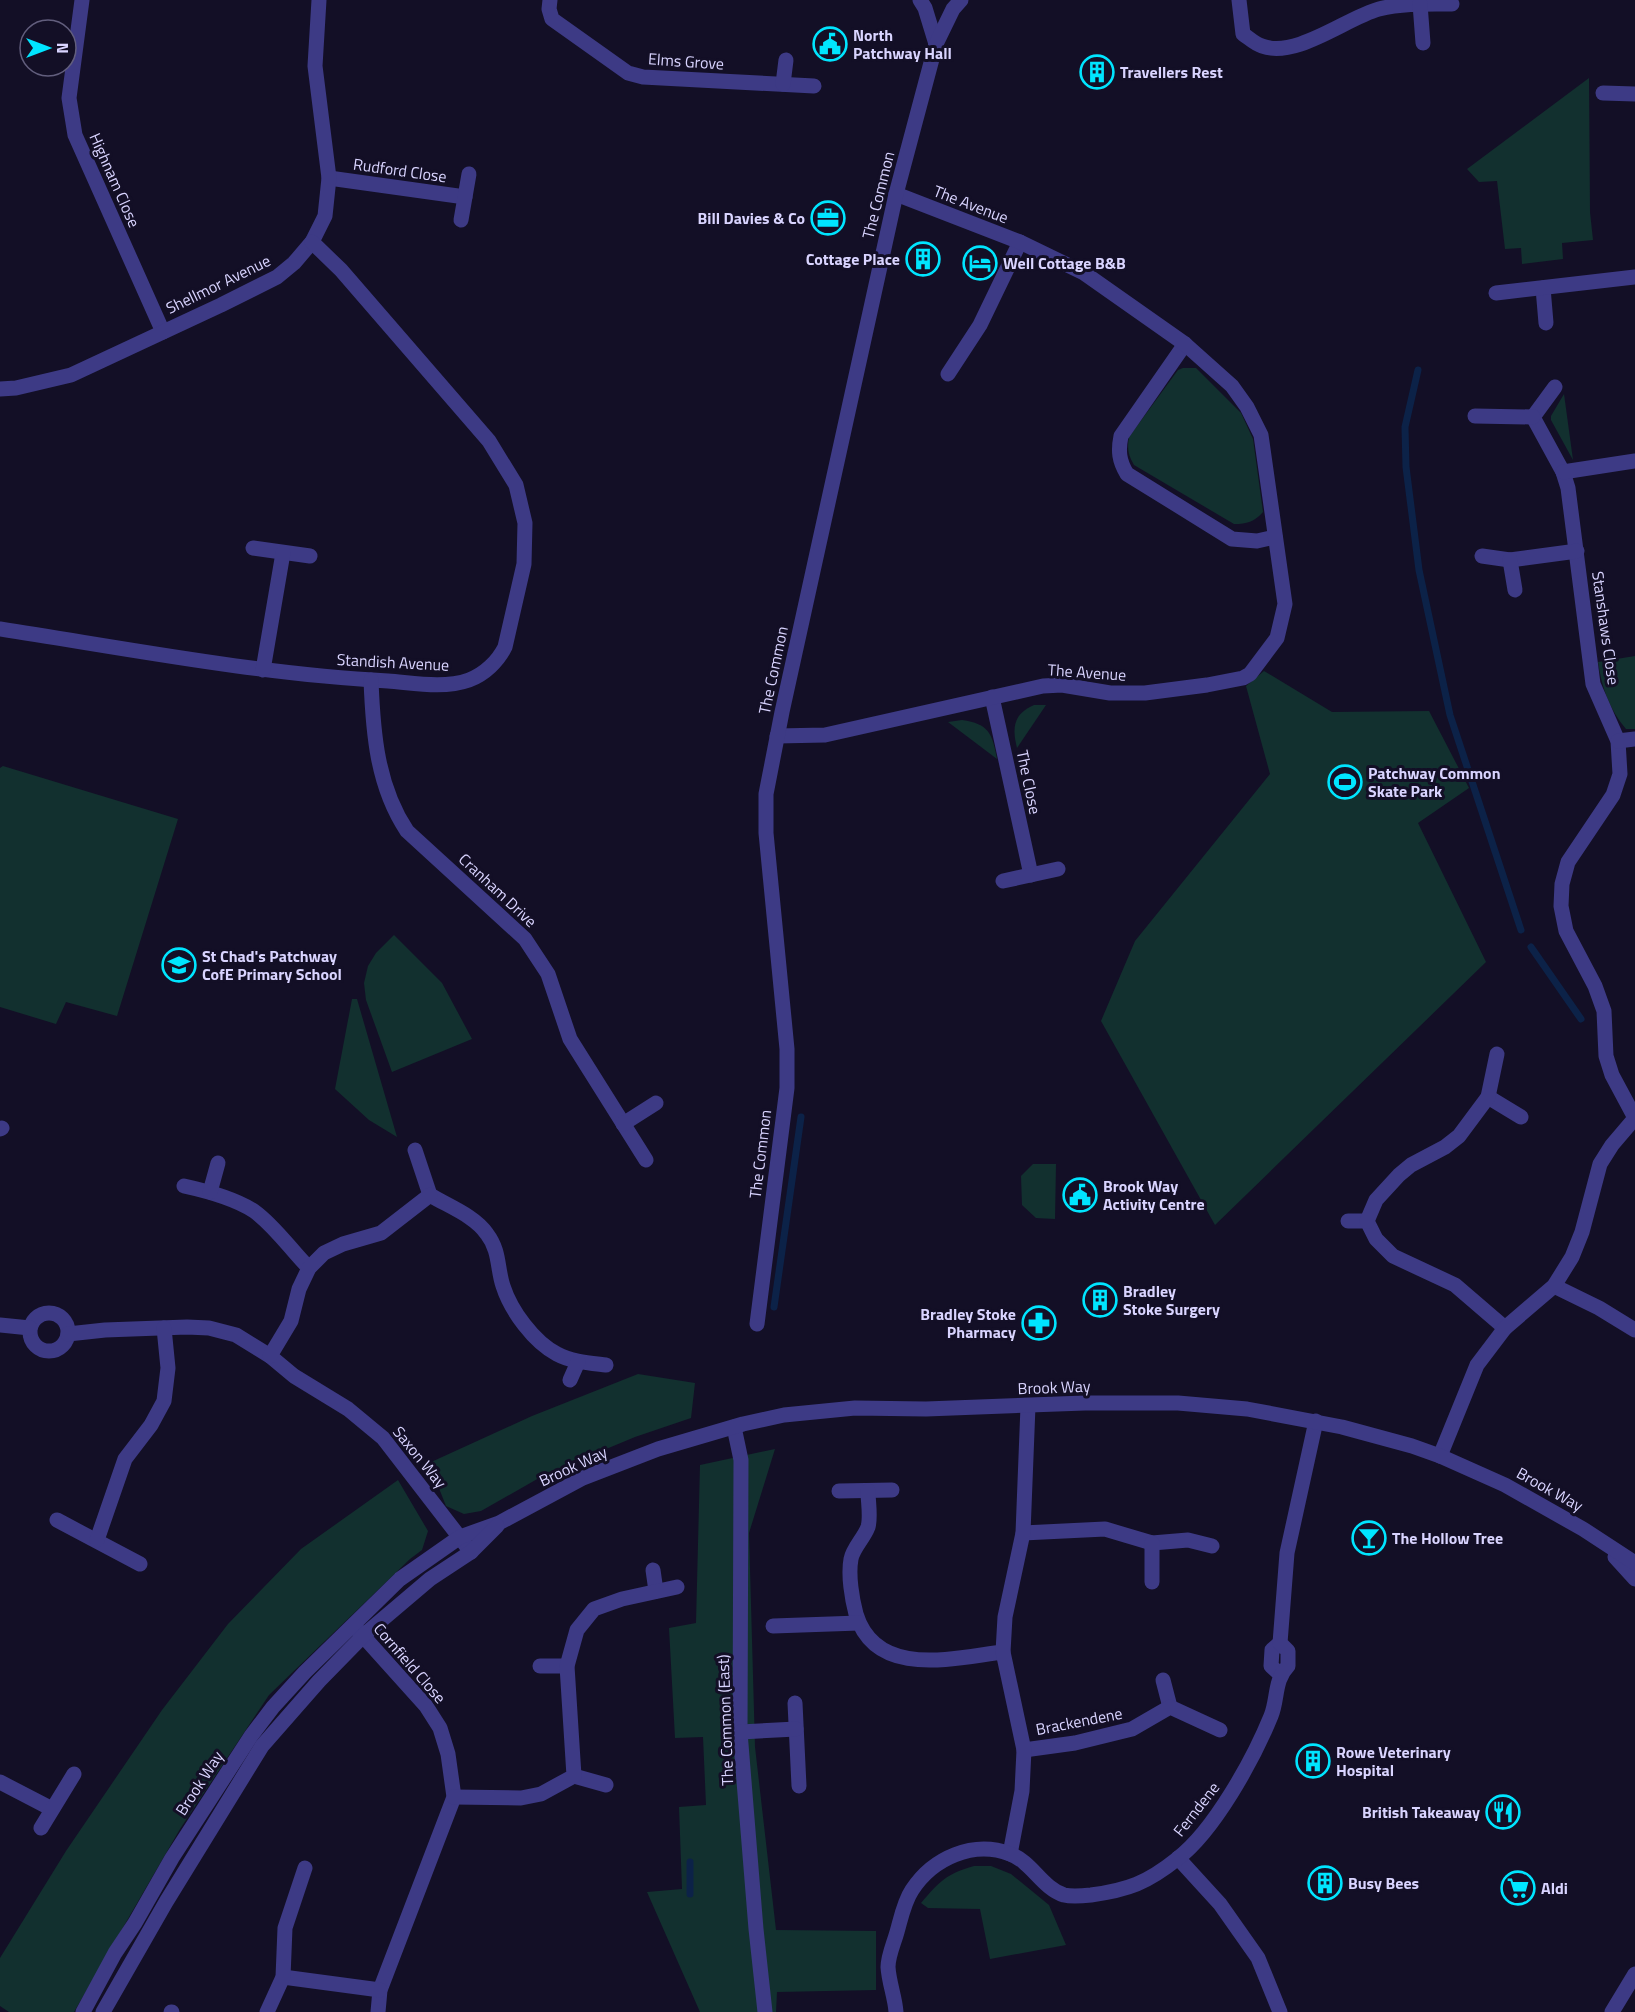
<svg xmlns="http://www.w3.org/2000/svg" width="1635" height="2012" font-family="'Titillium Web',sans-serif">
<style>
.green{fill:#12302f}
.lines{fill:none;stroke-linecap:round;stroke-linejoin:round}
.stream{stroke:#0c2248;stroke-width:7}
.minor{stroke:#3d3a85;stroke-width:15}
.tertiary{stroke:#3d3a85;stroke-width:15}
.labels{text-anchor:middle;dominant-baseline:central;stroke-width:6;stroke-linejoin:round;paint-order:stroke}
.poi-label{font-size:16px;font-weight:bold;fill:#d9d4ff;stroke:#130f26;text-anchor:start}
.street-label{font-size:16px;fill:#d9d4ff;stroke:#130f26}
</style>
<rect width="100%" height="100%" fill="#130f26"/>
<!-- green -->
<g class="green">
<polygon points="1589,78 1590,212 1593,240 1562,243 1563,259 1522,264 1521,248 1505,249 1497,181 1479,182 1467,169"/>
<path d="M1183,368H1196L1241,413L1253,439L1263,512C1254,522 1247,524 1234,524L1134,465C1128,455 1127,448 1129,437L1178,370Z"/>
<polygon points="1564,394 1573,460 1551,420 1551,416"/>
<path d="M1635,656V729H1626C1609,709 1602,688 1598,662Z"/>
<polygon points="1264,671 1332,712 1429,711 1469,788 1418,823 1486,962 1215,1225 1101,1021 1135,941 1270,774 1246,686"/>
<path d="M1034,705H1046L1017,748C1012,728 1013,714 1034,705Z"/>
<path d="M962,720C989,724 992,733 997,759L948,722Z"/>
<polygon points="3,766 178,819 117,1016 66,1002 56,1024 0,1007 0,768"/>
<polygon points="394,935 442,983 472,1039 392,1072 366,1000 364,983 368,966 376,953"/>
<polygon points="352,999 357,999 397,1137 369,1120 335,1089"/>
<polygon points="1033,1164 1056,1164 1055,1219 1036,1218 1022,1205 1021,1176"/>
<polygon points="638,1374 695,1383 691,1418 635,1437 546,1474 481,1511 464,1514 446,1506 429,1463 532,1416"/>
<polygon points="775,1449 749,1533 755,1747 776,1930 876,1931 876,1990 777,1992 776,2012 700,2012 647,1892 682,1889 679,1807 706,1805 703,1737 675,1738 669,1628 696,1623 700,1465"/>
<polygon points="398,1480 428,1531 422,1550 410,1559 269,1695 180,1829 74,2012 9,2012 0,2006 0,1958 66,1851 162,1710 228,1624 301,1549"/>
<path d="M974,1866H991L1011,1874L1049,1905L1066,1945L990,1959L980,1909L928,1908L921,1903C940,1881 946,1874 974,1866Z"/>
</g>
<g class="lines">
<!-- stream -->
<g class="stream">
<polyline points="1418,370 1405,427 1406,467 1419,570 1450,715 1521,930"/>
<polyline points="1531,947 1581,1019"/>
<polyline points="774,1307 801,1117"/>
<polyline points="690,1862 690,1894"/>
</g>
<!-- minor -->
<g class="minor">
<polyline points="82,0 69,98 75,135 163,332"/>
<polyline points="550,0 549,9 552,19 628,73 643,77 814,86"/>
<polyline points="920,0 925,8 936,44"/>
<path d="M1239,0L1243,34C1249,38 1255,44 1262,46C1296,59 1348,17 1379,9C1403,3 1427,4 1452,4"/>
<polyline points="1420,4 1423,43"/>
<polyline points="783,84 786,60"/>
<polyline points="1603,93 1635,94"/>
<polyline points="329,178 465,197"/>
<polyline points="461,220 469,174"/>
<polyline points="1543,288 1546,323"/>
<polyline points="1496,293 1635,277"/>
<path d="M1185,344L1121,436C1118,451 1119,461 1127,474L1232,539L1257,541L1275,537"/>
<polyline points="948,374 980,325 1020,242"/>
<polyline points="1555,387 1533,417 1563,472 1568,488 1593,684 1618,741 1620,774 1613,795 1568,862 1562,884 1561,906 1566,931 1595,986 1604,1011 1606,1056 1612,1075 1635,1118"/>
<polyline points="0,389 16,388 71,375 221,305 277,277 294,263 312,242 325,216 329,178 315,66 319,0"/>
<polyline points="1475,416 1533,417"/>
<polyline points="1563,472 1635,461"/>
<polyline points="253,548 310,556"/>
<polyline points="1482,556 1510,560 1577,551"/>
<polyline points="1510,560 1515,590"/>
<path d="M0,629C129,649 258,674 388,681C414,683 444,689 469,680C485,674 498,661 505,647L524,564L525,523L516,485L489,441L341,270L312,242"/>
<polyline points="263,670 283,553"/>
<path d="M371,680C373,733 377,786 407,831L525,939L548,974L570,1039L646,1160"/>
<polyline points="992,697 1031,875"/>
<polyline points="777,736 825,735 1043,686 1062,685 1110,693 1145,693 1207,685 1243,678 1250,674 1277,638 1285,604 1261,435 1247,407 1232,386 1185,344 1084,273 1020,242 896,194"/>
<polyline points="1618,741 1635,739"/>
<polyline points="1003,881 1058,869"/>
<polyline points="1488,1097 1521,1117"/>
<polyline points="623,1124 656,1103"/>
<polyline points="0,1129 2,1128"/>
<path d="M415,1150L430,1195C448,1206 475,1216 487,1234C500,1251 497,1268 503,1286C511,1311 534,1342 557,1354C572,1362 589,1363 606,1365"/>
<path d="M184,1186C207,1191 234,1198 254,1211C275,1226 291,1250 309,1268"/>
<polyline points="210,1192 218,1163"/>
<polyline points="1348,1221 1367,1221 1376,1239 1393,1256 1455,1285 1505,1328"/>
<polyline points="1367,1221 1376,1200 1399,1175 1411,1165 1445,1147 1459,1136 1488,1097 1497,1054"/>
<polyline points="1554,1286 1599,1308 1635,1330"/>
<circle cx="49" cy="1332" r="19"/>
<polyline points="757,1324 787,1088 787,1049 766,833 766,794 782,712 896,194 936,44 953,9 961,0"/>
<polyline points="0,1325 30,1328"/>
<polyline points="68,1334 105,1330 187,1327 209,1328 236,1335 270,1356 294,1376 348,1409 383,1438 471,1552"/>
<polyline points="270,1356 291,1321 299,1289 309,1268 324,1253 343,1244 381,1233 430,1195"/>
<polyline points="570,1380 578,1362"/>
<polyline points="734,1427 741,1460 740,1732 756,1929 765,2012"/>
<polyline points="1440,1456 1477,1365 1505,1328 1554,1286 1572,1257 1582,1232 1600,1164 1612,1145 1635,1118"/>
<polyline points="839,1491 892,1490"/>
<path d="M868,1491C868,1502 871,1517 868,1527C864,1538 853,1548 851,1559C848,1575 852,1599 856,1614C876,1679 953,1658 1003,1652"/>
<polyline points="57,1520 140,1564"/>
<polyline points="1023,1533 1105,1529 1152,1543 1188,1540 1212,1546"/>
<polyline points="97,1540 125,1459 151,1425 164,1401 168,1368 164,1328"/>
<polyline points="653,1570 656,1591"/>
<polyline points="1152,1582 1152,1543"/>
<polyline points="773,1626 859,1623"/>
<polyline points="355,1627 426,1706 440,1728 448,1754 454,1797 380,1990 378,2012"/>
<polyline points="1280,1643 1272,1650 1271,1666 1280,1674"/>
<polyline points="540,1666 567,1666"/>
<polyline points="1163,1680 1170,1707"/>
<polyline points="795,1703 799,1786"/>
<polyline points="740,1732 796,1729"/>
<polyline points="1024,1750 1075,1743 1132,1729 1170,1707 1220,1730"/>
<polyline points="574,1776 606,1785"/>
<polyline points="0,1782 52,1809"/>
<polyline points="454,1797 521,1798 541,1794 574,1776 567,1666 577,1630 594,1609 622,1599 677,1587"/>
<polyline points="41,1828 74,1774"/>
<polyline points="1010,1854 1022,1791 1024,1750 1003,1652 1005,1617 1023,1533 1028,1406"/>
<polyline points="1178,1858 1220,1904 1258,1958 1280,2012"/>
<polyline points="283,1977 380,1990"/>
<polyline points="171,2012 172,2012"/>
<polyline points="267,2012 283,1977 285,1928 305,1868"/>
<path d="M896,2012C895,1997 889,1983 888,1967C888,1956 894,1943 897,1932C901,1918 904,1902 912,1890C933,1858 973,1840 1010,1854C1032,1862 1042,1888 1064,1895C1072,1897 1082,1896 1091,1895C1128,1890 1147,1883 1177,1859C1214,1831 1253,1760 1271,1716C1278,1699 1274,1680 1288,1666V1651L1280,1643L1287,1553L1316,1421"/>
</g>
<!-- tertiary -->
<g class="tertiary">
<polyline points="1615,1557 1635,1579"/>
<polyline points="83,2012 115,1953 135,1923 172,1858 251,1736 273,1707 305,1672 400,1579 460,1537 499,1523 583,1478 658,1449 743,1424 784,1415 855,1408 926,1409 1085,1403 1178,1403 1247,1409 1342,1427 1412,1446 1440,1456 1505,1485 1583,1529 1635,1563"/>
<polyline points="103,2012 166,1902 262,1746 319,1681 364,1635 430,1579 471,1552 497,1526"/>
<polyline points="1612,2012 1635,1974"/>
</g>
</g>
<!-- icons -->
<defs>
<symbol id="civic-ring" viewBox="-11 -11 22 22"><circle r="9.5" fill="#130f26" stroke="#00e5ff" stroke-width="1.5"/><path d="M-.6-6.5H3V-4.5H.6V-3L4-1V1h2V6H-6V1h2V-1L-.6-3ZM-1.2 2.5V6h2.4V2.5Z" fill="#00e5ff"/></symbol>
<symbol id="building-ring" viewBox="-11 -11 22 22"><circle r="9.5" fill="#130f26" stroke="#00e5ff" stroke-width="1.5"/><path d="M-4-6H4V6H1V3H-1V6H-4ZM-2.5-4.3h1.7v1.8h-1.7ZM.8-4.3h1.7v1.8H.8ZM-2.5-1h1.7V.8h-1.7ZM.8-1h1.7V.8H.8Z" fill="#00e5ff"/></symbol>
<symbol id="office-ring" viewBox="-11 -11 22 22"><circle r="9.5" fill="#130f26" stroke="#00e5ff" stroke-width="1.5"/><path d="M-6-3h4V-5.5h4V-3h4V5H-6ZM-1-4.5V-3h2v-1.5ZM-6 0V1H6V0Z" fill="#00e5ff"/></symbol>
<symbol id="hotel-ring" viewBox="-11 -11 22 22"><circle r="9.5" fill="#130f26" stroke="#00e5ff" stroke-width="1.5"/><path d="M-6-4.5h1.5V1H6V5H4.5V3h-9V5H-6ZM-4 0a1.8 1.8 0 1 1 3.6 0ZM.5 0V-2.5h3Q6-2.5 6 0Z" fill="#00e5ff"/></symbol>
<symbol id="stadium-ring" viewBox="-11 -11 22 22"><circle r="9.5" fill="#130f26" stroke="#00e5ff" stroke-width="1.5"/><path d="M0-5a6.5 5 0 1 0 0 10a6.5 5 0 1 0 0-10ZM-3.5-1.8h7v3.6h-7Z" fill="#00e5ff"/></symbol>
<symbol id="school-ring" viewBox="-11 -11 22 22"><circle r="9.5" fill="#130f26" stroke="#00e5ff" stroke-width="1.5"/><path d="M0-5L7-2L0 1L-7-2ZM-4 1L0 2.5L4 1V4Q0 6-4 4Z" fill="#00e5ff"/></symbol>
<symbol id="pharmacy-ring" viewBox="-11 -11 22 22"><circle r="9.5" fill="#130f26" stroke="#00e5ff" stroke-width="1.5"/><path d="M-2-6h4v4h4v4h-4v4h-4v-4h-4v-4h4Z" fill="#00e5ff"/></symbol>
<symbol id="bar-ring" viewBox="-11 -11 22 22"><circle r="9.5" fill="#130f26" stroke="#00e5ff" stroke-width="1.5"/><path d="M-6-5H6L.8 .8V4.5H3.5V6h-7V4.5H-.8V.8Z" fill="#00e5ff"/></symbol>
<symbol id="restaurant-ring" viewBox="-11 -11 22 22"><circle r="9.5" fill="#130f26" stroke="#00e5ff" stroke-width="1.5"/><path d="M-5-6h1v4h1v-4h1v4h1v-4h1v5L-1.5 .5V6h-2V.5L-5-1ZM5-6V6H3V1.5H1.5Q1.5-4 5-6Z" fill="#00e5ff"/></symbol>
<symbol id="supermarket-ring" viewBox="-11 -11 22 22"><circle r="9.5" fill="#130f26" stroke="#00e5ff" stroke-width="1.5"/><path d="M-6-5.5h2.5l.6 2H6L4.5 2H-2.5L-4.4-4H-6ZM-1.5 3.2a1.3 1.3 0 1 0 .1 0ZM3 3.2a1.3 1.3 0 1 0 .1 0Z" fill="#00e5ff"/></symbol>
</defs>
<g fill-rule="evenodd">
<use href="#civic-ring" x="811" y="25" width="38" height="38"/>
<use href="#building-ring" x="1078" y="53" width="38" height="38"/>
<use href="#office-ring" x="809" y="199" width="38" height="38"/>
<use href="#building-ring" x="904" y="240" width="38" height="38"/>
<use href="#hotel-ring" x="961" y="244" width="38" height="38"/>
<use href="#stadium-ring" x="1326" y="763" width="38" height="38"/>
<use href="#school-ring" x="160" y="946" width="38" height="38"/>
<use href="#civic-ring" x="1061" y="1176" width="38" height="38"/>
<use href="#building-ring" x="1081" y="1281" width="38" height="38"/>
<use href="#pharmacy-ring" x="1020" y="1304" width="38" height="38"/>
<use href="#bar-ring" x="1350" y="1519" width="38" height="38"/>
<use href="#building-ring" x="1294" y="1742" width="38" height="38"/>
<use href="#restaurant-ring" x="1484" y="1793" width="38" height="38"/>
<use href="#building-ring" x="1306" y="1864" width="38" height="38"/>
<use href="#supermarket-ring" x="1499" y="1869" width="38" height="38"/>
</g>
<g class="labels">
<!-- poi labels -->
<g class="poi-label">
<text x="853" y="35">North<tspan x="853" dy="18">Patchway Hall</tspan></text>
<text x="1120" y="72">Travellers Rest</text>
<text x="805" y="218" text-anchor="end">Bill Davies &amp; Co</text>
<text x="900" y="259" text-anchor="end">Cottage Place</text>
<text x="1003" y="263">Well Cottage B&amp;B</text>
<text x="1368" y="773">Patchway Common<tspan x="1368" dy="18">Skate Park</tspan></text>
<text x="202" y="956">St Chad's Patchway<tspan x="202" dy="18">CofE Primary School</tspan></text>
<text x="1103" y="1186">Brook Way<tspan x="1103" dy="18">Activity Centre</tspan></text>
<text x="1123" y="1291">Bradley<tspan x="1123" dy="18">Stoke Surgery</tspan></text>
<text x="1016" y="1314" text-anchor="end">Bradley Stoke<tspan x="1016" dy="18">Pharmacy</tspan></text>
<text x="1392" y="1538">The Hollow Tree</text>
<text x="1336" y="1752">Rowe Veterinary<tspan x="1336" dy="18">Hospital</tspan></text>
<text x="1480" y="1812" text-anchor="end">British Takeaway</text>
<text x="1348" y="1883">Busy Bees</text>
<text x="1541" y="1888">Aldi</text>
</g>
<!-- street labels -->
<g class="street-label">
<text transform="translate(686 61) rotate(4)">Elms Grove</text>
<text transform="translate(400 170) rotate(8)">Rudford Close</text>
<text transform="translate(115 180) rotate(66)">Highnam Close</text>
<text transform="translate(878 195) rotate(-76)">The Common</text>
<text transform="translate(971 204) rotate(21)">The Avenue</text>
<text transform="translate(218 284) rotate(-26)">Shellmor Avenue</text>
<text transform="translate(1606 628) rotate(82)">Stanshaws Close</text>
<text transform="translate(393 662) rotate(3)">Standish Avenue</text>
<text transform="translate(773 670) rotate(-78)">The Common</text>
<text transform="translate(1087 672) rotate(4)">The Avenue</text>
<text transform="translate(1029 782) rotate(78)">The Close</text>
<text transform="translate(498 890) rotate(43)">Cranham Drive</text>
<text transform="translate(760 1154) rotate(-83)">The Common</text>
<text transform="translate(1054 1387) rotate(-2)">Brook Way</text>
<text transform="translate(420 1457) rotate(51)">Saxon Way</text>
<text transform="translate(573 1466) rotate(-25)">Brook Way</text>
<text transform="translate(1550 1489) rotate(29)">Brook Way</text>
<text transform="translate(410 1663) rotate(49)">Cornfield Close</text>
<text transform="translate(725 1720) rotate(-92)">The Common (East)</text>
<text transform="translate(1079 1721) rotate(-11)">Brackendene</text>
<text transform="translate(199 1783) rotate(-57)">Brook Way</text>
<text transform="translate(1196 1809) rotate(-52)">Ferndene</text>
</g>
</g>
<!-- north arrow -->
<g transform="translate(48 48) rotate(90)"><circle r="28" fill="#130f26" stroke="#625e7d" stroke-width="1.5"/>
<path d="M0-4.5L10 22L0 15L-10 22Z" fill="#00e5ff"/>
<text y="-9" font-size="16" font-weight="bold" text-anchor="middle" fill="#d9d4ff">N</text>
</g>
</svg>
